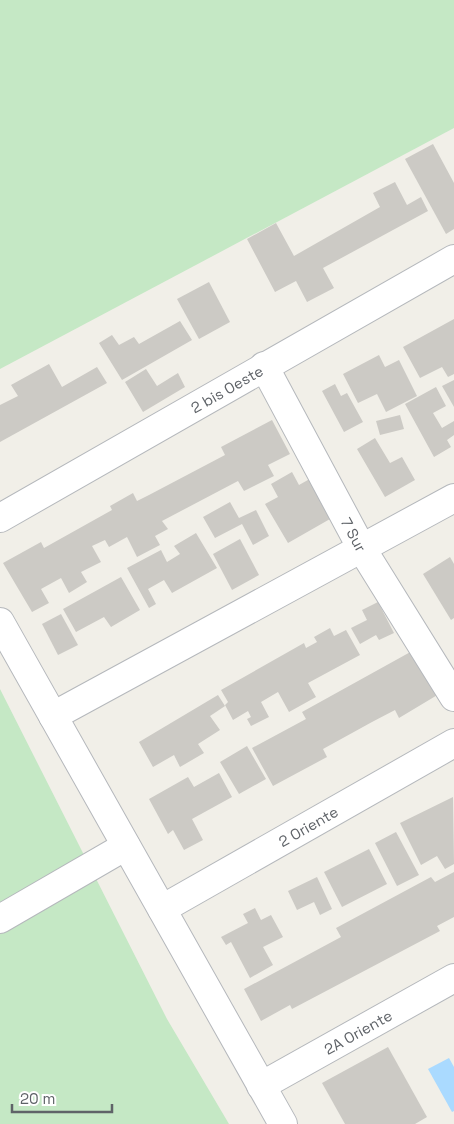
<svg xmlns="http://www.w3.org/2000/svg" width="454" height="1124" font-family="'Space Grotesk',sans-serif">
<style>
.green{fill:#c5e8c5}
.water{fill:#aadaff}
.building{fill:#cccac5}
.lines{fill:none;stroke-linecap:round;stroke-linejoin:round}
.minor-casing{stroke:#b5b8bc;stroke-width:30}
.minor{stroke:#fff;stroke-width:28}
.labels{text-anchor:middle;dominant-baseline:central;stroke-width:5;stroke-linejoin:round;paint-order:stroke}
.street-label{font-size:15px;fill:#5f6368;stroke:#fff}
</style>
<rect width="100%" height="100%" fill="#f1efe8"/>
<!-- green -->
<g class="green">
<polygon points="0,0 454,0 454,128 0,369"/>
<polygon points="0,689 167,1019 229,1124 0,1124"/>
</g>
<!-- water -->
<polygon class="water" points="449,1058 454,1067 454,1111 452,1112 428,1069"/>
<!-- building -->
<g class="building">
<polygon points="433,144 454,183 454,229 446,234 405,159"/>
<polygon points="395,182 407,205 421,197 428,211 323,268 334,288 307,302 296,281 275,292 247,239 276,223 294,256 380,207 373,193"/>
<polygon points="209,282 230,322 199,339 177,299"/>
<polygon points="454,319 454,374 448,377 442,367 420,378 403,347"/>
<polygon points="180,321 192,340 122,380 99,343 112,335 119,345 134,337 139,344"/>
<polygon points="379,355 385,367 399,360 417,396 386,412 377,394 358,403 343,374"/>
<polygon points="49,364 62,387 97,367 107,383 0,442 0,405 18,396 11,385"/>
<polygon points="146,369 157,386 178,373 185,387 143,412 125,382"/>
<polygon points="454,380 454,407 442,386"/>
<polygon points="335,384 341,396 347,393 363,422 344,432 322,391"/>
<polygon points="436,387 446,406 433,413 442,428 454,421 454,435 447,440 451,447 434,457 405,404"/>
<polygon points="400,415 404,429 380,435 376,421"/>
<polygon points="272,420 290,454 268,465 274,476 244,491 238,481 162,521 168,529 155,536 160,545 137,557 127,537 109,547 105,540 92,546 101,562 81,572 87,582 69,593 61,578 41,589 49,603 32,612 3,563 41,542 44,548 112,510 110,506 133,493 137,501 149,495 225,455 221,447"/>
<polygon points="375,438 390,463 402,457 415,480 385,497 357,449"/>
<polygon points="292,472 299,485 315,476 337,515 288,543 265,504 278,497 271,484"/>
<polygon points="230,502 239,518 256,510 269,536 253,545 242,524 215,538 203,517"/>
<polygon points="196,533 217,568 172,593 164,580 148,589 156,604 149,608 127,568 161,550 167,562 180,554 174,546"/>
<polygon points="240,539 259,575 232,590 213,554"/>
<polygon points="450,557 454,564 454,618 451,620 423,574"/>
<polygon points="121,577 140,610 111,627 104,617 76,632 63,609"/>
<polygon points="378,602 394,633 379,640 376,635 360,644 351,628 367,620 362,610"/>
<polygon points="61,614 78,645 58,655 42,624"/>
<polygon points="330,628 334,636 346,630 360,655 308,683 316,697 289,712 278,692 261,702 269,717 251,726 247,719 251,717 248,711 233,720 225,705 228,702 221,690 304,643 306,648 317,642 314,637"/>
<polygon points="414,650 439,694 399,718 395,710 372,722 323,749 327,757 273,786 252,748 306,719 302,712"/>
<polygon points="218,695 225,706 210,716 220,730 198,744 204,753 180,767 174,755 153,767 139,742"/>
<polygon points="247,746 266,779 239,794 220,762"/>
<polygon points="219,773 232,797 192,819 203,840 184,850 173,830 168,834 149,799 188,777 194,787"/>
<polygon points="453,797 454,864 445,869 437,856 421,865 400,823"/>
<polygon points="396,832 419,875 397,886 375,843"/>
<polygon points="369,849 387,884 342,907 324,872"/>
<polygon points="454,872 454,917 437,926 440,931 292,1009 290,1005 261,1021 244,989 341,937 336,928 431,877 435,882"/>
<polygon points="317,877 332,909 320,915 314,902 297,910 288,891"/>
<polygon points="255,908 261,920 271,915 283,937 263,947 273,965 250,978 231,942 226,945 221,937 248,923 243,914"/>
<polygon points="388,1047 427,1117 415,1124 345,1124 322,1083"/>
</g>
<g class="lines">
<defs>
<g id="minor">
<path id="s1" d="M264,366L362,549L454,697"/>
<path id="s2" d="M0,518L454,259"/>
<polyline points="0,622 283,1124"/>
<polyline points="53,716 454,498"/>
<path id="s3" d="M162,909L454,743"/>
<polyline points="0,919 126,846"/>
<path id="s4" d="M261,1086L454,978"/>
</g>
</defs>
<!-- minor casing -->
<use href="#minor" class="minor-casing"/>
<!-- minor -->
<use href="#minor" class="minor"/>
</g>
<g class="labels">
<!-- street labels -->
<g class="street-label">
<text stroke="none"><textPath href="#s2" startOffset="261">2 bis Oeste</textPath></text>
<text stroke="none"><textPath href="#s1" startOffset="191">7 Sur</textPath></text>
<text stroke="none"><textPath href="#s3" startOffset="168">2 Oriente</textPath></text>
<text stroke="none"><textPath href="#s4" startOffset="111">2A Oriente</textPath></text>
</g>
</g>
<!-- scale -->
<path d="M12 1104v8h100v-8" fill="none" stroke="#5f6368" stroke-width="2.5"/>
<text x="20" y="1104" font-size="15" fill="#5f6368" stroke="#ffffff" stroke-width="4" paint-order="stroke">20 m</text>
</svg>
